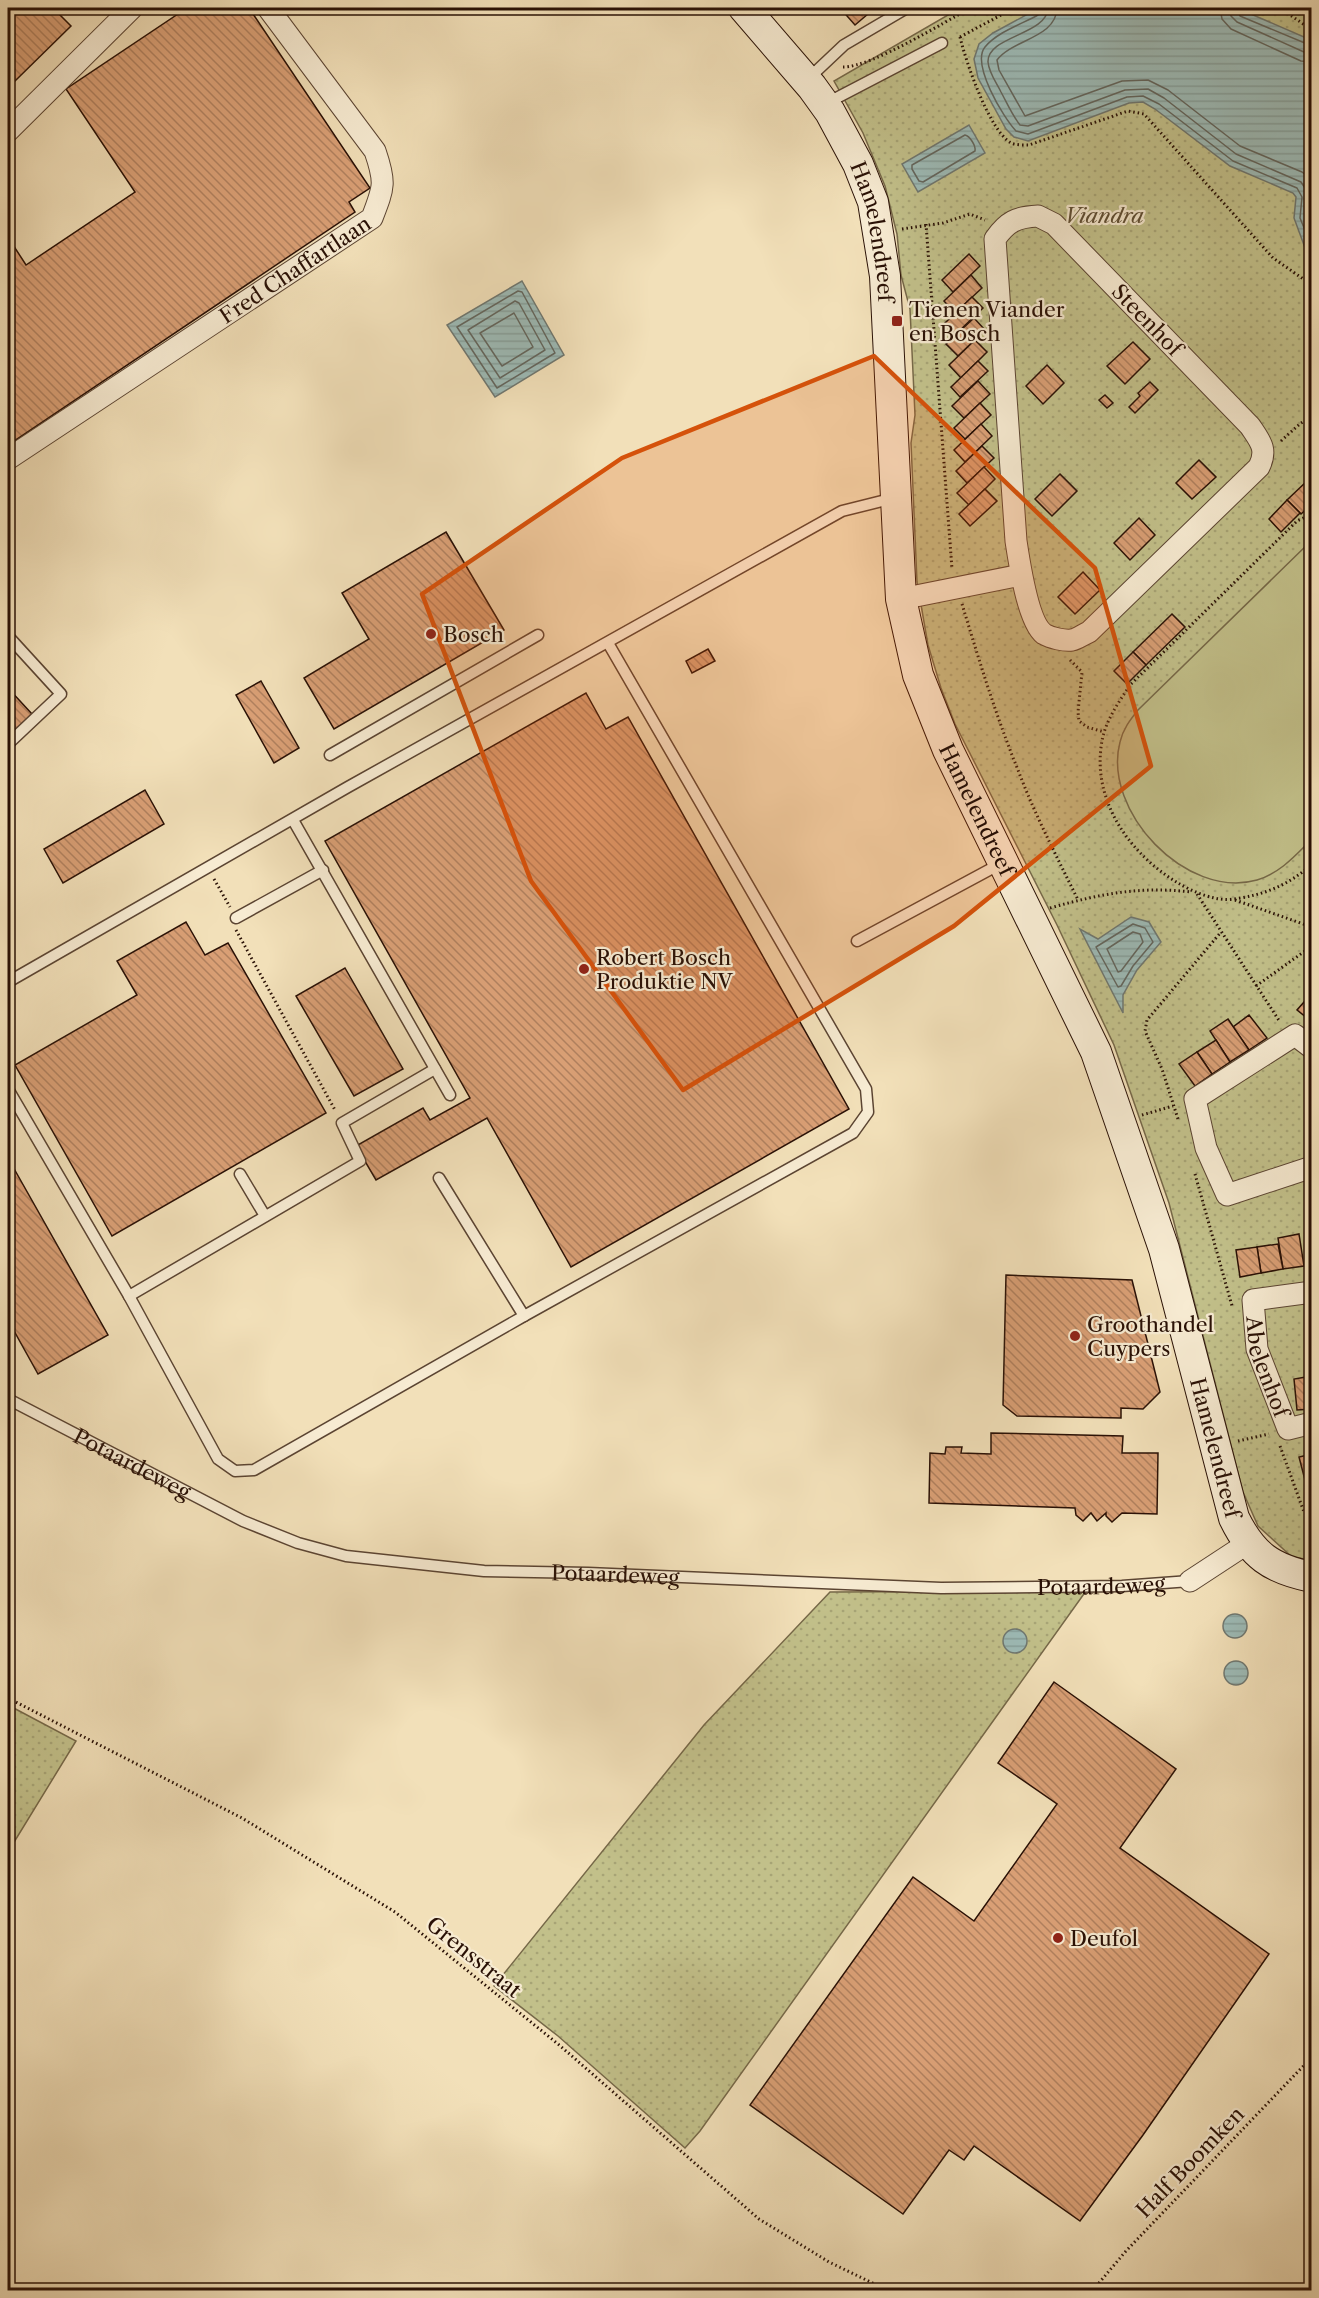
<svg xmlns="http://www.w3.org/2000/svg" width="1319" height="2298" font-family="'Libre Caslon Text',serif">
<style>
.grass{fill:url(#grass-dots);stroke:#766848;stroke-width:1.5}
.garden{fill:#c2c08a;stroke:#766848;stroke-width:1.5}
.water{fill:url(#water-rules);stroke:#6f7770;stroke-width:1.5}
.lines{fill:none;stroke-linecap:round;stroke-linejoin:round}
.shore{stroke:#63665e;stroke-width:1.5}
.building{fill:url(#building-back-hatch);stroke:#291005;stroke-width:1.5}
.lane-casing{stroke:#5b4432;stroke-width:13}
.street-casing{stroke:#5b4432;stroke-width:23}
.secondary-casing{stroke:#291005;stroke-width:32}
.path{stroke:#291005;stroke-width:3;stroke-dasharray:1.5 3;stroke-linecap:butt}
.lane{stroke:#f7ebd2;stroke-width:10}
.street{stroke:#f7ebd2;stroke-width:21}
.secondary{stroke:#f7ebd2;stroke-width:30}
.marked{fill:#d5520b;fill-opacity:0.2;stroke:#d5520b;stroke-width:4.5;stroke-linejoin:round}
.poi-dot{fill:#8f2418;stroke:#f7ebd2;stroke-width:2}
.labels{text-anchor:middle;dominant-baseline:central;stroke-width:4.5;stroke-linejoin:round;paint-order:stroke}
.park-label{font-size:21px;font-style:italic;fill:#5f4e34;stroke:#f7ebd2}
.street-label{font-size:21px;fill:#291005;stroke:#f7ebd2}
.poi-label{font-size:21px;fill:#291005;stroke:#f7ebd2;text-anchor:start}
</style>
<defs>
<pattern id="grass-dots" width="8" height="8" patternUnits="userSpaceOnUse" patternTransform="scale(1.5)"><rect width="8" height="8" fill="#c2c08a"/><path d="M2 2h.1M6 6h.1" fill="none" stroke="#a7a476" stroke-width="1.8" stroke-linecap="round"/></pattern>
<pattern id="water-rules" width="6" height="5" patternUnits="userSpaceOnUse" patternTransform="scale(1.5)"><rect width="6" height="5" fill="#9dbbb7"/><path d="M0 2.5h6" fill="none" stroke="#87a09c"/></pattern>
<pattern id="building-back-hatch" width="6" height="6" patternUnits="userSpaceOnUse" patternTransform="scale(1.5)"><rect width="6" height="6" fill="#d99f75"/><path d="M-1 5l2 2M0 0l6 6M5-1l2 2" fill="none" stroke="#b0805e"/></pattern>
</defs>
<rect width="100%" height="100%" fill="#f2e0b9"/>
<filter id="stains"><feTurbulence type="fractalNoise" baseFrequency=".00333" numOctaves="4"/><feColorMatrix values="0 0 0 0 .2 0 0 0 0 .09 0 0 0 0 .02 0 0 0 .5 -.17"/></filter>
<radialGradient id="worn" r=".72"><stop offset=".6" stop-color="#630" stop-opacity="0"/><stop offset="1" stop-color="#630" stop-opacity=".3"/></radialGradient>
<!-- grass -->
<g class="grass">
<polygon points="960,8 1311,8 1311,1560 1292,1557 1258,1526 1243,1492 1169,1203 1114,1045 1057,925 955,724 941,688 928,645 917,582 911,443 915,415 910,309 901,275 897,234 885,186 863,133 834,81"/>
<polygon points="1086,1591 700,2131 685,2148 558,2036 494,1986 704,1725 830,1592"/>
<polygon points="8,1705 76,1741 8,1852"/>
</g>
<!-- garden -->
<path class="garden" d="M1311,541V840C1295,856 1280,873 1257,880C1186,900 1102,811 1120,742C1123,729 1130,720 1138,710Z"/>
<!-- water -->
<g class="water">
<polygon points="1039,8 1237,8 1311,40 1311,264 1294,218 1296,197 1293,193 1230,166 1155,109 1143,102 1129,103 1028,141 1014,137 1006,129 978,78 974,59 979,44 993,33"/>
<polygon points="969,125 985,153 918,192 902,164"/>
<polygon points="522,281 564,355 495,397 447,325"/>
<polygon points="1131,917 1149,922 1161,942 1137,970 1123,995 1123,1013 1080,929 1098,939"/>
<circle cx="1235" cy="1626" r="12"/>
<circle cx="1015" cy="1641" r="12"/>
<circle cx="1236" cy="1673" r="12"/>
</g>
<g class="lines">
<!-- shore -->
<g class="shore">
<path d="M1041,8L1038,15C1022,24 997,32 985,47C971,64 1003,117 1016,131L1028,134L1127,97L1143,96L1159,104L1233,161L1297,188L1302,197L1300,218L1312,247"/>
<path d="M1048,8C1047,35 987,36 988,62C989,73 996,82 1001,92C1007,103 1012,115 1020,125L1028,126L1125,90L1148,89L1164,98L1236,154L1301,182L1309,194L1308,216L1312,226"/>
<path d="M1057,8C1056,38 1013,39 997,60L999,70L1025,116L1122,81L1148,80L1168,90L1240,146L1302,172L1312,180"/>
<polyline points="1220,8 1222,19 1231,29 1301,61 1312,62"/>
<polyline points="1229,8 1231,16 1237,22 1304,52 1312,53"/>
<polyline points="1236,8 1240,16 1312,46"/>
<path d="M965,135C970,136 976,146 975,151L923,182L919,181L912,169V165Z"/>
<polygon points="518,291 522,292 555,353 497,388 457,327"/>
<polygon points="515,301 519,303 545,350 500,378 468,330"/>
<polygon points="514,313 533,347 502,366 480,333"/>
<polygon points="1133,924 1145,928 1153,942 1133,966 1121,986 1118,987 1096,947"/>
<polygon points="1133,932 1140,934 1143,942 1121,971 1118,972 1107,949"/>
</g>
</g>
<!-- building -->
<g class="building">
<polygon points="8,8 53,8 71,26 14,82 8,76"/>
<polygon points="187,8 249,8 370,188 349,202 355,212 8,445 8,237 26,265 135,192 66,89"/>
<polygon points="840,8 875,8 855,25"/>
<polygon points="969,254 980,266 953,292 942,280"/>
<polygon points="971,275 982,288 955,313 944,301"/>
<polygon points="972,297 983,308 956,334 945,323"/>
<polygon points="974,318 985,330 958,356 946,344"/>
<polygon points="975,340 987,352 961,378 949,365"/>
<polygon points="1133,342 1150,359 1125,384 1107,366"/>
<polygon points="978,361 988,371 960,397 951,387"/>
<polygon points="1047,365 1064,383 1043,404 1026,386"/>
<polygon points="978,381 990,394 964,418 952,406"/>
<polygon points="1150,382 1158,390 1135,413 1129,407 1140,396 1138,393"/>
<polygon points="1105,395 1113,403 1107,408 1099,400"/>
<polygon points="980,403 991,415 965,439 954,428"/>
<polygon points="981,424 992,436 965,462 954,450"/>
<polygon points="982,446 994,458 967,483 956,471"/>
<polygon points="1199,460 1216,477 1192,499 1176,483"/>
<polygon points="984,467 995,479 969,505 957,493"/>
<polygon points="1060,474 1077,491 1052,516 1035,499"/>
<polygon points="1307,481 1312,486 1312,504 1301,514 1287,500"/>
<polygon points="985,489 997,501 970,526 959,514"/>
<polygon points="1287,500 1300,513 1281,532 1269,519"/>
<polygon points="1139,518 1155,535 1130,560 1114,543"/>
<polygon points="446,532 504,630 334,729 304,678 369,639 342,593"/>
<polygon points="1083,572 1100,590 1075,614 1058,597"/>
<polygon points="1172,614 1185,627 1146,665 1133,652"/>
<polygon points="708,649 715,661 692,673 686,661"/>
<polygon points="1133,652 1146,665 1127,684 1114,671"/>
<polygon points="261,681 299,748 274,763 236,695"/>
<polygon points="8,688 32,714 8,738"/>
<polygon points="586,693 606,729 628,717 849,1109 571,1267 487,1118 376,1180 356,1146 423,1108 430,1120 470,1098 325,841"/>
<polygon points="145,790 164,824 63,883 44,849"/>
<polygon points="186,922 205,955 228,943 326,1113 112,1236 15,1065 137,995 117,961"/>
<polygon points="345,968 403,1069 354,1096 296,996"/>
<polygon points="1312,993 1312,1022 1297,1010"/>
<polygon points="1249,1015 1267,1038 1249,1050 1233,1027"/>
<polygon points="1228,1019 1249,1050 1230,1062 1210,1031"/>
<polygon points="1216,1040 1230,1062 1212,1074 1197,1052"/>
<polygon points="1197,1052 1212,1074 1195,1086 1179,1064"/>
<polygon points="8,1158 108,1335 38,1374 8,1320"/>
<polygon points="1299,1234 1304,1266 1283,1269 1278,1238"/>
<polygon points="1278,1244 1283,1269 1261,1273 1257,1247"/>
<polygon points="1257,1247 1261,1273 1240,1277 1236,1250"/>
<polygon points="1006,1275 1132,1280 1160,1392 1143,1409 1121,1408 1121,1418 1017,1416 1003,1405"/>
<polygon points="1312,1376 1312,1409 1297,1410 1294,1379"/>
<polygon points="991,1433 1123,1436 1122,1453 1158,1453 1157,1514 1122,1513 1112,1522 1106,1516 1106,1513 1097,1521 1091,1513 1083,1521 1076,1515 1075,1508 929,1503 930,1453 945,1454 946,1447 962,1447 961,1453 991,1454"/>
<polygon points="1312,1454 1312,1478 1305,1480 1299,1457"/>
<polygon points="1054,1682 1176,1769 1120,1848 1269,1954 1143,2135 1080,2221 974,2146 964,2160 949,2150 903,2214 750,2105 913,1877 974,1921 1057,1804 998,1763"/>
</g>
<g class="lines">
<defs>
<g id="lane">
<polyline points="808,79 844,45 907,8"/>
<polyline points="825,104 942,43"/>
<polyline points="8,636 61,694 8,744"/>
<polyline points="330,755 538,635"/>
<polyline points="293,820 450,1095"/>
<polyline points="236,918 323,870"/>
<polyline points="857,941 1002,863"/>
<polyline points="8,982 348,787 842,511 894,498"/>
<polyline points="8,1089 129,1296 218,1459 235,1471 254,1470 524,1316 853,1133 868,1112 866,1089 608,643"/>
<polyline points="240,1174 265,1216"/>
<polyline points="439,1178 524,1316"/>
<polyline points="129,1296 360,1161 342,1123 435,1069"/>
<path id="s1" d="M8,1399L243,1521L298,1543L346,1556L484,1571L588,1573L941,1588L1122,1586L1190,1581"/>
</g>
<g id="street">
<polyline points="8,131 132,8"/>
<path d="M1038,216L1054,224L1250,426C1260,441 1268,449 1259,467L1089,632C1084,634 1077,639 1072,640C1064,641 1051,638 1044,634C1028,622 1019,561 1016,541L995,239C1007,222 1016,217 1038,216Z"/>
<path id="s2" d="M8,459L372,218C384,187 386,183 375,151L268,8"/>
<polyline points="901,599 1021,575"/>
<polyline points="1312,1048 1295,1035 1195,1099 1206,1148 1227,1195 1312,1167"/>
<path id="s3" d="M1312,1292L1253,1300L1257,1349L1288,1429L1312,1423"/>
<polyline points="1190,1581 1248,1543"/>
</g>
<g id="secondary">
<path id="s4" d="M744,8L812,87L830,112L858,164L873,202L885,276L901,599L918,675L948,750L1096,1052L1164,1249L1234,1518C1252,1555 1271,1569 1312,1577"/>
</g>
</defs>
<!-- lane casing -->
<use href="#lane" class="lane-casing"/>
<!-- street casing -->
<use href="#street" class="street-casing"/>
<!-- secondary casing -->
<use href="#secondary" class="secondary-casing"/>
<!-- path -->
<g class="path">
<polyline points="1280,8 1312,30"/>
<path d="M960,37C966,62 989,130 1011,143C1015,145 1023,145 1029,145L1128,111L1144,114L1273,258L1312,285"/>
<polyline points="960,37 1014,8"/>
<path d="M843,67C872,67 942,23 971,8"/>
<polyline points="926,224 952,569"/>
<polyline points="902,229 943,223 970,214 985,220"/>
<polyline points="1306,283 1312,296"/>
<polyline points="1281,441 1301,423 1312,416"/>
<path d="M1312,514L1297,521L1131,684C1120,700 1108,717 1103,736C1089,797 1128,853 1178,883C1193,892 1217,902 1234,899C1264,895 1289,885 1312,864"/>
<path d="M962,604C979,660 996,716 1018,770C1035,815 1057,857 1078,900"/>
<polyline points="1070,660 1082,672 1078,712 1079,721 1087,727 1104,732"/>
<polyline points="214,879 230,907"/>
<polyline points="1197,894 1280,1022"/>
<polyline points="1235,900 1312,927"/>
<path d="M1050,908C1100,894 1139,886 1191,892"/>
<polyline points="236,930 335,1110"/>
<polyline points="1256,986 1312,946"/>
<polyline points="1142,1115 1173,1106"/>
<polyline points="1178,1119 1162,1069 1145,1031 1147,1020 1221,932"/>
<polyline points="1195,1174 1232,1306"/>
<polyline points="1238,1441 1269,1434"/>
<polyline points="1280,1446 1304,1512 1312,1514"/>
<polyline points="8,1698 242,1818 395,1912 558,2044 759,2219 829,2262 887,2290"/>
<polyline points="1093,2290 1126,2251 1312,2057"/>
</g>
<!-- lane -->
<use href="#lane" class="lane"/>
<!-- street -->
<use href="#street" class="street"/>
<!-- secondary -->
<use href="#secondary" class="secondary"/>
</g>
<!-- marked area -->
<path class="marked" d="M874,356L1095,568L1151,766L954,926L683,1090L531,881L422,594L622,458Z"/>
<!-- markers -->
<g class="poi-dot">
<rect x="891" y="315" width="12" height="12" rx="3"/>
<circle cx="431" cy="634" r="6"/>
<circle cx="584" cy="969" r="6"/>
<circle cx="1075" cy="1336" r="6"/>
<circle cx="1058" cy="1938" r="6"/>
</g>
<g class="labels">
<!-- park labels -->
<g class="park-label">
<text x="1104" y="215">Viandra</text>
</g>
<!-- street labels -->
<g class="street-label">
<text stroke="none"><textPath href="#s4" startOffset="264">Hamelendreef</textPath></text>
<text stroke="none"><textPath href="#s2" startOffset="344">Fred Chaffartlaan</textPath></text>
<text transform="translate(1147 320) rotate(46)">Steenhof</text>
<text stroke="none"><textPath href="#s4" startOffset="858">Hamelendreef</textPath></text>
<text stroke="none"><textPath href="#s3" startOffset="128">Abelenhof</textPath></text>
<text stroke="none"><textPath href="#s4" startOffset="1542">Hamelendreef</textPath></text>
<text stroke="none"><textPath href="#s1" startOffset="140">Potaardeweg</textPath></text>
<text stroke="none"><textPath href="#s1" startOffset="644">Potaardeweg</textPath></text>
<text stroke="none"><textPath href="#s1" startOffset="1130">Potaardeweg</textPath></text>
<text transform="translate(474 1957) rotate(39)">Grensstraat</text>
<text transform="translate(1190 2162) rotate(-46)">Half Boomken</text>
</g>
<!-- poi labels -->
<g class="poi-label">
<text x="909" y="309">Tienen Viander<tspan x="909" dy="24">en Bosch</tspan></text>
<text x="443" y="634">Bosch</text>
<text x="596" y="957">Robert Bosch<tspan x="596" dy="24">Produktie NV</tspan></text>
<text x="1087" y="1324">Groothandel<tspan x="1087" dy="24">Cuypers</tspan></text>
<text x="1070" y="1938">Deufol</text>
</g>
</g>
<!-- margin -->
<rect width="1319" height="2298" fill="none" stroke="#f2e0b9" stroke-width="30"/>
<rect x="9" y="9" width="1301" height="2280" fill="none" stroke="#291005" stroke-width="3"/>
<rect x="15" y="15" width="1289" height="2268" fill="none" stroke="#291005" stroke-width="1.5"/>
<rect width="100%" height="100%" filter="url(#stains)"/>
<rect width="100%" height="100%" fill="url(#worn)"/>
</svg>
